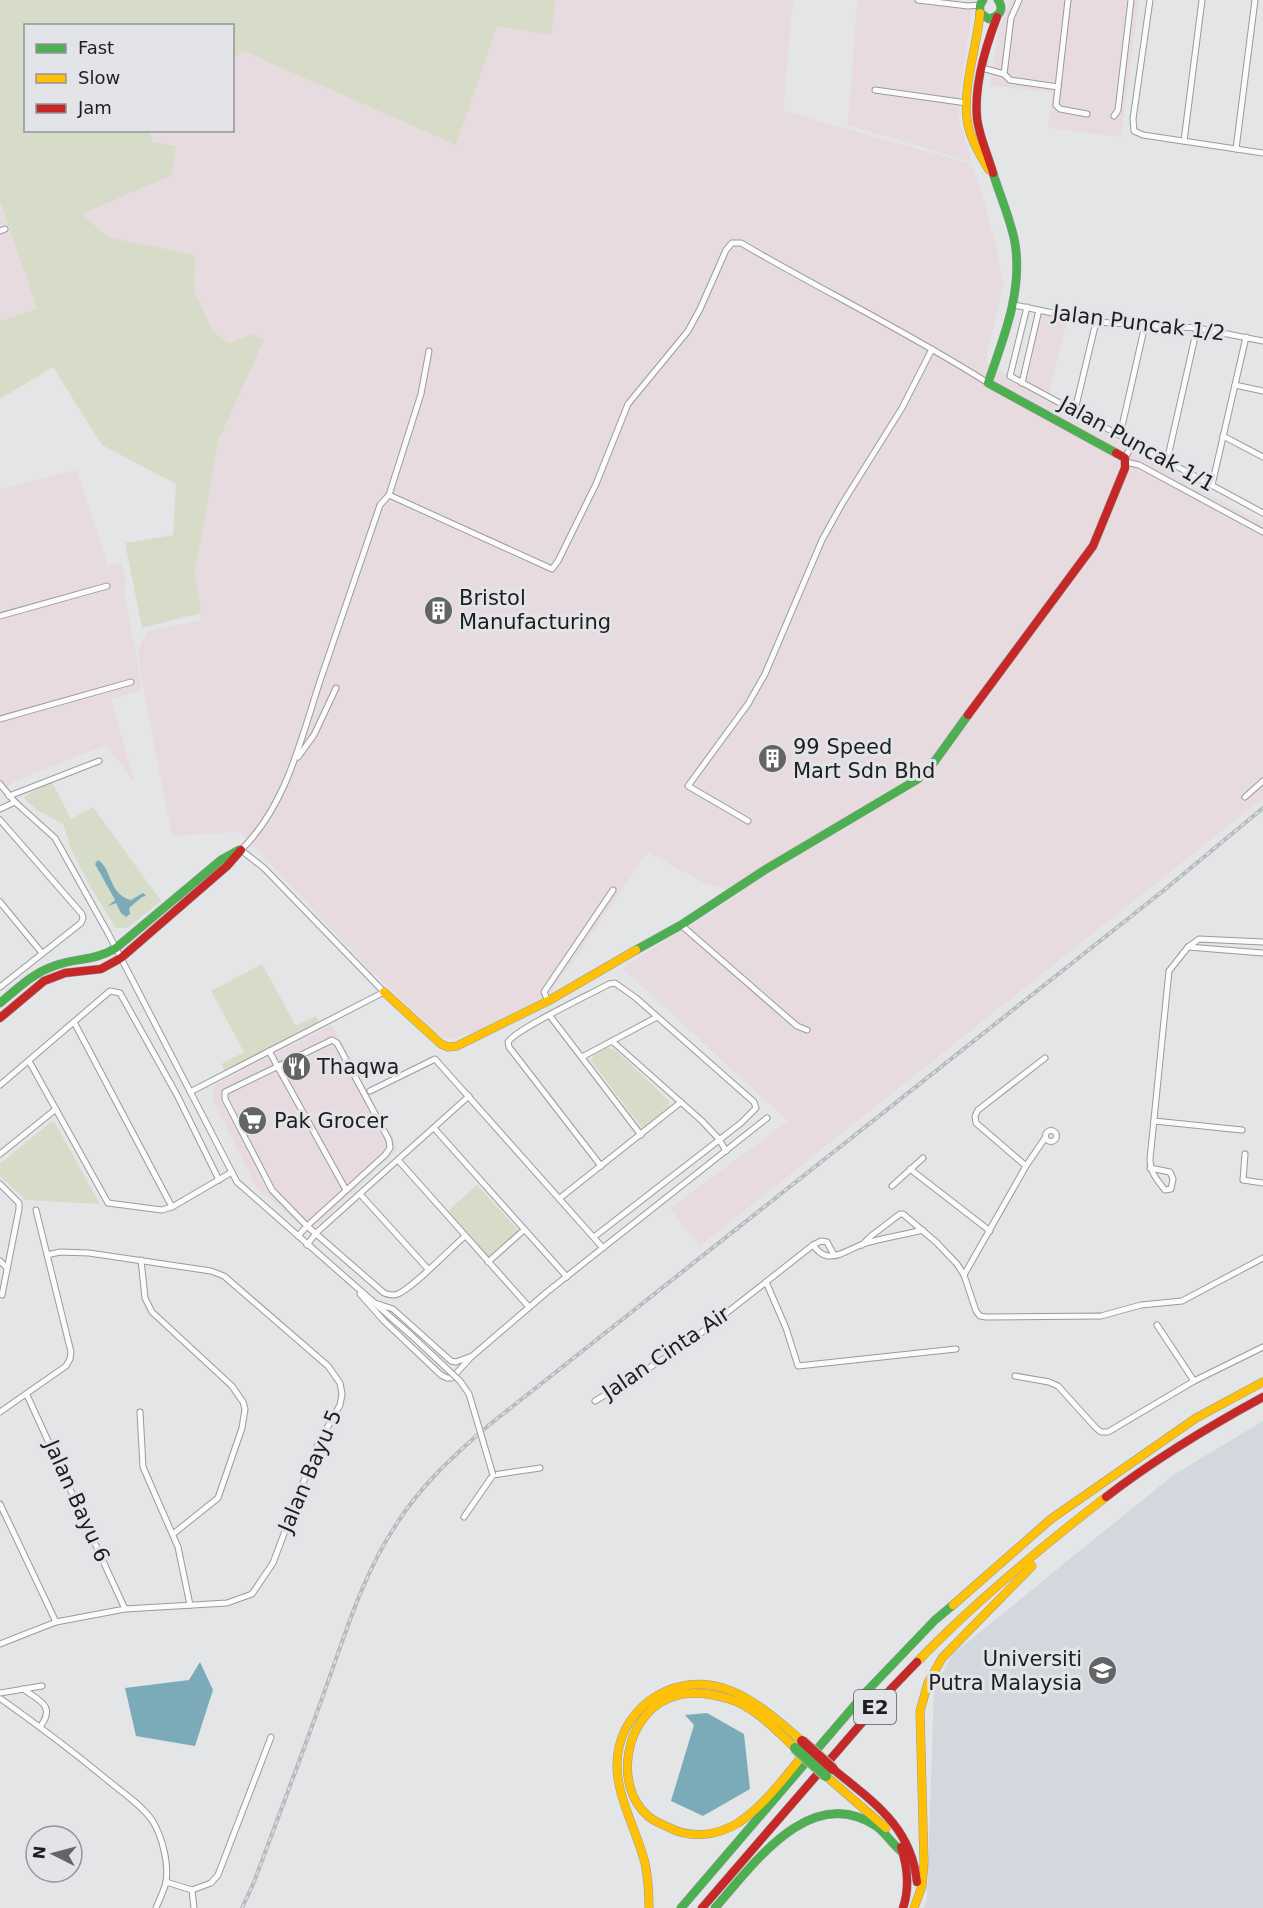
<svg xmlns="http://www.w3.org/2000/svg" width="1263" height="1908" font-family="'DejaVu Sans',sans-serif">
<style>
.commercial{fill:#e8dbdf}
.industrial{fill:#e7dbe0}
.built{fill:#d3d8de}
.green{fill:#d7dcc8}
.water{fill:#7babb9}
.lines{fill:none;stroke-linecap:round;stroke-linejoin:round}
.street-casing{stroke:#9a9b9c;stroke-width:7}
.fast-casing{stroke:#9a9b9c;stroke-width:9}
.slow-casing{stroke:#9a9b9c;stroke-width:9}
.jam-casing{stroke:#9a9b9c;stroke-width:9}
.street{stroke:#fbfbfb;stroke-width:5}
.fast{stroke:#4caf50;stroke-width:8}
.slow{stroke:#ffc107;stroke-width:8}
.jam{stroke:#c62828;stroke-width:8}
.rail-casing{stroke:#bababc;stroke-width:4}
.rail{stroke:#e2e4e8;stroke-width:1.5;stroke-dasharray:4.5;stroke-linecap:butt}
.street-bridge-casing{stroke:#9a9b9c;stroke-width:7;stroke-linecap:butt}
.fast-bridge-casing{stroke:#b6b2a8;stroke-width:12;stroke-linecap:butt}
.jam-bridge-casing{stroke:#b6b2a8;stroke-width:12;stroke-linecap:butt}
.street-bridge{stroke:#fbfbfb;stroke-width:5}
.fast-bridge{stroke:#4caf50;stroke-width:10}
.jam-bridge{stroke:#c62828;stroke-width:10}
.labels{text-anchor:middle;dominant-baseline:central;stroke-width:6;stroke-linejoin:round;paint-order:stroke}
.shield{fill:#e2e4e8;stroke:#58595b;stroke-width:1.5}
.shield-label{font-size:20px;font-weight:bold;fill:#1d1e1f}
.street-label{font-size:21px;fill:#1d1e1f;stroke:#e2e4e8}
.poi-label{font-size:21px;fill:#1d1e1f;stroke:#e2e4e8;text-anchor:start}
</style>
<rect width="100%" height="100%" fill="#e3e5e7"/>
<!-- commercial -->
<g class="commercial">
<polygon points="1011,0 1139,0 1121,137 1048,128 1053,93 990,85 999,29"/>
<polygon points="1040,312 1068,318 1049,394 1024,381"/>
<polygon points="332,1025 398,1149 309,1233 256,1186 212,1098 214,1085"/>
</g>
<!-- industrial -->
<g class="industrial">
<polygon points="556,0 793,0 783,111 971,164 984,200 997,250 1004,285 985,362 1184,481 1263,523 1263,798 699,1247 670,1208 788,1121 622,968 742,893 708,885 648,852 551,993 474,1032 453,1038 442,1037 369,969 240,832 172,836 143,689 138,651 147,632 201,620 195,573 218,442 264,340 254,334 229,343 213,331 194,290 195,255 107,237 81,214 172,175 149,131 232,130 233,60 243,51 456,144 497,26 550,34"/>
<polygon points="857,0 955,0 973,2 960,93 959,121 972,162 848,125"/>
<polygon points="0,204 38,313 0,323"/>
<polygon points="76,470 108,566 121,563 126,582 124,591 141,683 140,691 111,699 135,783 106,745 15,781 0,793 0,489"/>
</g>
<!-- built -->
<polygon class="built" points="1263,1421 1263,1908 923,1908 927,1901 934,1689 953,1654 1172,1476"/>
<!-- green -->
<g class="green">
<polygon points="0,0 556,0 551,35 497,26 456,145 243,51 233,60 232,26 26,26 26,130 149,131 153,142 176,146 172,175 82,214 107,237 195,255 194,290 213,331 229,343 254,334 264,340 218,442 195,573 201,613 142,628 125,543 173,535 176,484 102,445 53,367 0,399 0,321 37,309 0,202"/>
<polygon points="52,782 71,819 93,807 161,901 127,928 116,928 90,886 72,851 63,824 37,810 24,798 28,794"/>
<polygon points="262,964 296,1026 316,1016 319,1022 225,1071 221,1064 244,1052 211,991"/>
<polygon points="605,1048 614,1049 669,1101 669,1106 643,1129 591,1061 594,1055"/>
<polygon points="51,1122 55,1123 100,1204 26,1200 0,1176 0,1164"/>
<polygon points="477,1185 519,1231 489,1257 448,1211"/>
</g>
<!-- water -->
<g class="water">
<path d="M98,860C112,868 108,894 131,900L143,893L146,896L142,897L129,908L130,914L126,917L121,913L116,903L108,906L115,900L95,864Z"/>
<polygon points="200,1662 213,1690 195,1746 136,1736 125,1688 189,1680"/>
<polygon points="707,1713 744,1734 750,1789 703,1816 671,1801 694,1725 685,1715"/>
</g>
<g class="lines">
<defs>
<g id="street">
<polyline points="918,0 968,6 980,5"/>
<polyline points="1019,0 1011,18 1004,74 1010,80 1058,87"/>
<polyline points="1068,0 1056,105 1060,109 1087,114"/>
<polyline points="1150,0 1133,119 1134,131 1143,135 1263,153"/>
<polyline points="982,68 1004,74"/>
<polyline points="875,90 967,103"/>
<polyline points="1114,116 1118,110 1131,0"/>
<polyline points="1184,141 1202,0"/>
<polyline points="1236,149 1255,0"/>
<polyline points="0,231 5,229"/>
<polyline points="1014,305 1096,322 1197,328 1263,341"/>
<polyline points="1027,307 1010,376 1263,513"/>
<polyline points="1022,383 1039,310"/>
<polyline points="1235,385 1263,391"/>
<polyline points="1075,410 1096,322"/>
<polyline points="1120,435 1145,325"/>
<polyline points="1223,436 1263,457"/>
<polyline points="1125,458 1133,443"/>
<polyline points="1167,461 1197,328"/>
<polyline points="1126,462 1139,465 1263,532"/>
<polyline points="1212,485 1246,337"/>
<path d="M389,495L552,569L558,561L596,484L628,404L688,331L700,309L726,250L732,243H741C823,291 908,332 988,383"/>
<polyline points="0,616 107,586"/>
<polyline points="0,719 131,682"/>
<polyline points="298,757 314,735 336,688"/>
<polyline points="0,784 15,802 55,838 108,933 237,1182 411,1335"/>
<polyline points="9,796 99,761"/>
<polyline points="1245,797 1263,781"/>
<polyline points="0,809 15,802"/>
<polyline points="0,820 82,914 83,918 81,923 0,987"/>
<polyline points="748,821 688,786 748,704 765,674 822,540 842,504 902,408 932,349"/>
<polyline points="0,902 42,953"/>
<polyline points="681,925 797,1026 807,1030"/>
<polyline points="1188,947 1263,953"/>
<polyline points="548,1001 544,992 613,890"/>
<polyline points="550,1016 641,1135"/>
<polyline points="74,1022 172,1207"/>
<polyline points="612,1041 702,1121 719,1139 726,1151"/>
<polyline points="269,1051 346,1190"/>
<polyline points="582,1057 657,1017"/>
<polyline points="29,1061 108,1203 162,1210 172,1207 232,1172"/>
<polyline points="0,1085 110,991 120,993 177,1095 219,1180"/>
<polyline points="370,1091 435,1059 603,1248"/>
<path d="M190,1092L384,992L264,868L241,850C287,805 301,738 321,678C341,621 360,563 380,505L389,495L421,394L429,351"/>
<polyline points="1154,1121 1242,1130"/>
<polyline points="434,1128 567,1277"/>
<circle cx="1051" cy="1136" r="5.5"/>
<polyline points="0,1154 56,1109"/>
<polyline points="1245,1154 1243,1180 1263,1183"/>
<polyline points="398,1160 529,1307"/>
<polyline points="1026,1166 976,1123 975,1116 978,1110 1045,1058"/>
<path d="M1150,1168L1170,1172L1173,1179L1171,1189L1165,1190C1157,1180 1150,1172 1150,1159L1169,971L1188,947L1199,939L1263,942"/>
<polyline points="910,1169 990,1231"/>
<polyline points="0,1184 19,1203 19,1209 2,1295"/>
<polyline points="892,1186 923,1158"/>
<polyline points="360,1194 428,1269"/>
<polyline points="560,1198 681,1102"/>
<path d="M923,1230C903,1235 882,1238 863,1244C852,1248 840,1257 828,1256C821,1255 817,1250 813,1245L766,1282L786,1328L798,1366L956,1349"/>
<path d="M298,1236L307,1226L385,1155L390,1148L389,1140L337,1043L332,1040L225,1092V1099L272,1190L307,1226L384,1293C389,1295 393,1296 398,1294C416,1285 448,1251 465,1236"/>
<path d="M594,1237L741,1123L756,1108L754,1102L636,998L615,983L609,984C591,994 516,1029 508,1042L509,1047L601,1166"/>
<polyline points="307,1245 316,1233 469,1096"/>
<polyline points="813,1245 821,1241 827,1242 834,1255"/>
<polyline points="862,1245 871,1236 900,1214 903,1214 936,1242 957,1264 964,1275 976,1311 980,1316 986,1317 1101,1316 1141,1305 1182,1301 1263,1258"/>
<polyline points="141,1260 145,1298 152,1312 232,1386 243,1402 245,1409 242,1428 218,1498 173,1534"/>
<polyline points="0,1261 7,1268"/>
<polyline points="488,1262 524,1230"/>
<polyline points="964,1275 1026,1166 1045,1138"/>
<polyline points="360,1294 384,1321 441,1375 447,1378 452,1378 471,1357 547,1292 767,1118"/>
<polyline points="375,1303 393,1309 451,1361 456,1362 469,1357"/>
<polyline points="1157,1325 1194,1381"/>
<polyline points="1015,1376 1049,1382 1058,1386 1096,1428 1101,1432 1108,1432 1194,1381 1263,1347"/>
<polyline points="27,1395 125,1609"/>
<polyline points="595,1401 683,1347 766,1282"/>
<polyline points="0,1412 66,1366 70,1359 71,1352 36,1210"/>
<polyline points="140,1412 143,1467 178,1547 190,1605"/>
<polyline points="0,1504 56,1622"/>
<polyline points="464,1517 493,1475 540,1468"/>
<polyline points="0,1644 56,1622 125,1609 227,1603 252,1594 273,1563 317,1446 340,1405 342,1394 340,1383 328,1366 224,1276 211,1271 89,1253 60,1252 47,1255"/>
<path d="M23,1689C40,1701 56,1706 40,1727"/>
<polyline points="0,1693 42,1686"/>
<path d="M1,1699C39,1726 75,1753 111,1783C125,1794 141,1805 152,1820C162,1836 169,1863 166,1882C164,1891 159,1900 156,1908"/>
<polyline points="166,1882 192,1890 194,1908"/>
<polyline points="192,1890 211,1883 218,1875 271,1737"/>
</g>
<g id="fast">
<path d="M983,0L980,5V13L989,19C999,16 1005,10 998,0"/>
<path d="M993,173C1000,196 1011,220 1015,243C1023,292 1003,339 988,383L1116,453"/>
<polyline points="636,950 681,925 763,871 918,779 932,765 968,715"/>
<path d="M0,1003C17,989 33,973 54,966C77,957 93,962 116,948L221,860L239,850"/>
<polyline points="681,1908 867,1691 935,1620 953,1605"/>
<path d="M715,1908C753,1865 810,1782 876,1826C886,1833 892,1844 902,1852"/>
</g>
<g id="slow">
<path d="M980,13C977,47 963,84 967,119C969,137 980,155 989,170"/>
<polyline points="384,992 441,1044 448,1047 457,1046 548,1001 636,950"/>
<polyline points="953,1605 1051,1519 1196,1418 1263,1382"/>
<path d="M917,1662C975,1602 1040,1548 1106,1497"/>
<path d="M795,1748C776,1730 755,1707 729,1699C710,1693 686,1690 667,1699C625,1718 613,1786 648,1816C653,1821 662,1824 668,1827C690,1839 717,1836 738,1823C764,1806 784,1778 804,1754"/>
<polyline points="826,1776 886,1828"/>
<path d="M649,1908C649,1892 648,1878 645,1863C637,1831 618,1800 617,1767C616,1711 670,1672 723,1688C753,1697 778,1721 802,1741"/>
<polyline points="914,1908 922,1886 924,1863 920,1711 928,1683 942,1658 1032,1566"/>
</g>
<g id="jam">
<path d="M993,173C988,155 979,136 977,118C974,85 985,48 997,17"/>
<polyline points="968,715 1093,546 1125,468 1125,458 1116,453"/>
<polyline points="0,1018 44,981 65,973 101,969 121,958 227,866 241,850"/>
<path d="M1106,1497C1155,1459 1208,1427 1263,1397"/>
<path d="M833,1769C873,1802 911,1826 917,1882"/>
<path d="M901,1847C908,1868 910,1887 903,1908"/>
<polyline points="702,1908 891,1689 917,1662"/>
</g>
</defs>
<!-- street casing -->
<use href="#street" class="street-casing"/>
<!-- fast casing -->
<use href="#fast" class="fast-casing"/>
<!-- slow casing -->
<use href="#slow" class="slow-casing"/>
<!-- jam casing -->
<use href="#jam" class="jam-casing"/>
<!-- street -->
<use href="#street" class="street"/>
<!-- fast -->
<use href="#fast" class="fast"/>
<!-- slow -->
<use href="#slow" class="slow"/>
<!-- jam -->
<use href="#jam" class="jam"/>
<defs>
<path id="rail" d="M242,1908L254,1882C278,1818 302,1755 325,1690C345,1635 362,1577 394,1528C419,1487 453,1456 489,1425L1163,891L1263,808"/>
</defs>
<!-- rail casing -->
<use href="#rail" class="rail-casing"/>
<!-- rail -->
<use href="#rail" class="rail"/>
<defs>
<polyline id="street-bridge" points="411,1335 460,1381 469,1394 493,1475"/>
<polyline id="fast-bridge" points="795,1748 826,1776"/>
<polyline id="jam-bridge" points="802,1741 833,1769"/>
</defs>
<!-- street-bridge casing -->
<use href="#street-bridge" class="street-bridge-casing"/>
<!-- fast-bridge casing -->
<use href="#fast-bridge" class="fast-bridge-casing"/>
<!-- jam-bridge casing -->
<use href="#jam-bridge" class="jam-bridge-casing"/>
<!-- street-bridge -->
<use href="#street-bridge" class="street-bridge"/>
<!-- fast-bridge -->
<use href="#fast-bridge" class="fast-bridge"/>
<!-- jam-bridge -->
<use href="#jam-bridge" class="jam-bridge"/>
</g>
<!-- icons -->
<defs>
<symbol id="building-disc" viewBox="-11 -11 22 22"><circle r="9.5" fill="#626465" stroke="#e2e4e8"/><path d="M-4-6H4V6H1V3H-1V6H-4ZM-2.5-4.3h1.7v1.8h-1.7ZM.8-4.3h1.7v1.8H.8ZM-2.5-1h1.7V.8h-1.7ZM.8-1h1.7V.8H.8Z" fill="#fff"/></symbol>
<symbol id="restaurant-disc" viewBox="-11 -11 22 22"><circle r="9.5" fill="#626465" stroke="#e2e4e8"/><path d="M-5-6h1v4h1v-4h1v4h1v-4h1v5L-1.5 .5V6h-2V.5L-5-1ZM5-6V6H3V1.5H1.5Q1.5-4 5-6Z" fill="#fff"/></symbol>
<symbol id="supermarket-disc" viewBox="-11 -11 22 22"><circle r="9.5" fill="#626465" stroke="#e2e4e8"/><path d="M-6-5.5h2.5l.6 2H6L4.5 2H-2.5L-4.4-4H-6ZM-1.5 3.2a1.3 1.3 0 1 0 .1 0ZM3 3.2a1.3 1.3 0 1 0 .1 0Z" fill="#fff"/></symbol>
<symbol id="university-disc" viewBox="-11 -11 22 22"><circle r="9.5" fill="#626465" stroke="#e2e4e8"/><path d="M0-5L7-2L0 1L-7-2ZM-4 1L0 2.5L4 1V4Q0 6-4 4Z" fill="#fff"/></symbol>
</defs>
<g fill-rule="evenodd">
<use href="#building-disc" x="422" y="594" width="33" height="33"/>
<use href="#building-disc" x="756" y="742" width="33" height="33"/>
<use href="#restaurant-disc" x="280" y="1050" width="33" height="33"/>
<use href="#supermarket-disc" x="236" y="1104" width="33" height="33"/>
<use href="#university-disc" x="1086" y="1654" width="33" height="33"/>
</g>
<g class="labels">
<!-- shield labels -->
<rect class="shield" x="854" y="1690" width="42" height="34" rx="4.5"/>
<g class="shield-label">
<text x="875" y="1707">E2</text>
</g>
<!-- street labels -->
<g class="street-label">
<text transform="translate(1139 323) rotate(7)">Jalan Puncak 1/2</text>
<text transform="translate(1137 444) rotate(29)">Jalan Puncak 1/1</text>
<text transform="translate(666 1353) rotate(-34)">Jalan Cinta Air</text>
<text transform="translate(310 1471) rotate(-67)">Jalan Bayu 5</text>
<text transform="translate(77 1501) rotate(66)">Jalan Bayu 6</text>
</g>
<!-- poi labels -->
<g class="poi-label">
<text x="459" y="598">Bristol<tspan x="459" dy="24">Manufacturing</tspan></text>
<text x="793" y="747">99 Speed<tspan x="793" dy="24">Mart Sdn Bhd</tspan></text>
<text x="317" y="1067">Thaqwa</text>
<text x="274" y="1121">Pak Grocer</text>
<text x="1082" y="1659" text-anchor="end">Universiti<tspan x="1082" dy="24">Putra Malaysia</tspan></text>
</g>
</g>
<!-- legend -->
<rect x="24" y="24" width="210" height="108" fill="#e2e4e8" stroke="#939598" stroke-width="1.5"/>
<rect x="36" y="44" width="30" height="9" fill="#4caf50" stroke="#939598" stroke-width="1.5"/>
<text x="78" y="54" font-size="18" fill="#1d1e1f">Fast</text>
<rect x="36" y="74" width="30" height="9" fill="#ffc107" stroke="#939598" stroke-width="1.5"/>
<text x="78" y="84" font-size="18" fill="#1d1e1f">Slow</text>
<rect x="36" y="104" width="30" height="9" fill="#c62828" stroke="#939598" stroke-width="1.5"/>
<text x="78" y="114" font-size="18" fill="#1d1e1f">Jam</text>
<!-- north arrow -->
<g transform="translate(54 1854) rotate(276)"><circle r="28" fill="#e2e4e8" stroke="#939598" stroke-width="1.5"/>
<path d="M0-4.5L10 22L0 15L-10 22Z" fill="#626465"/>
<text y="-9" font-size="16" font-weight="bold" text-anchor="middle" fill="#1d1e1f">N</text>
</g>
</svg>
